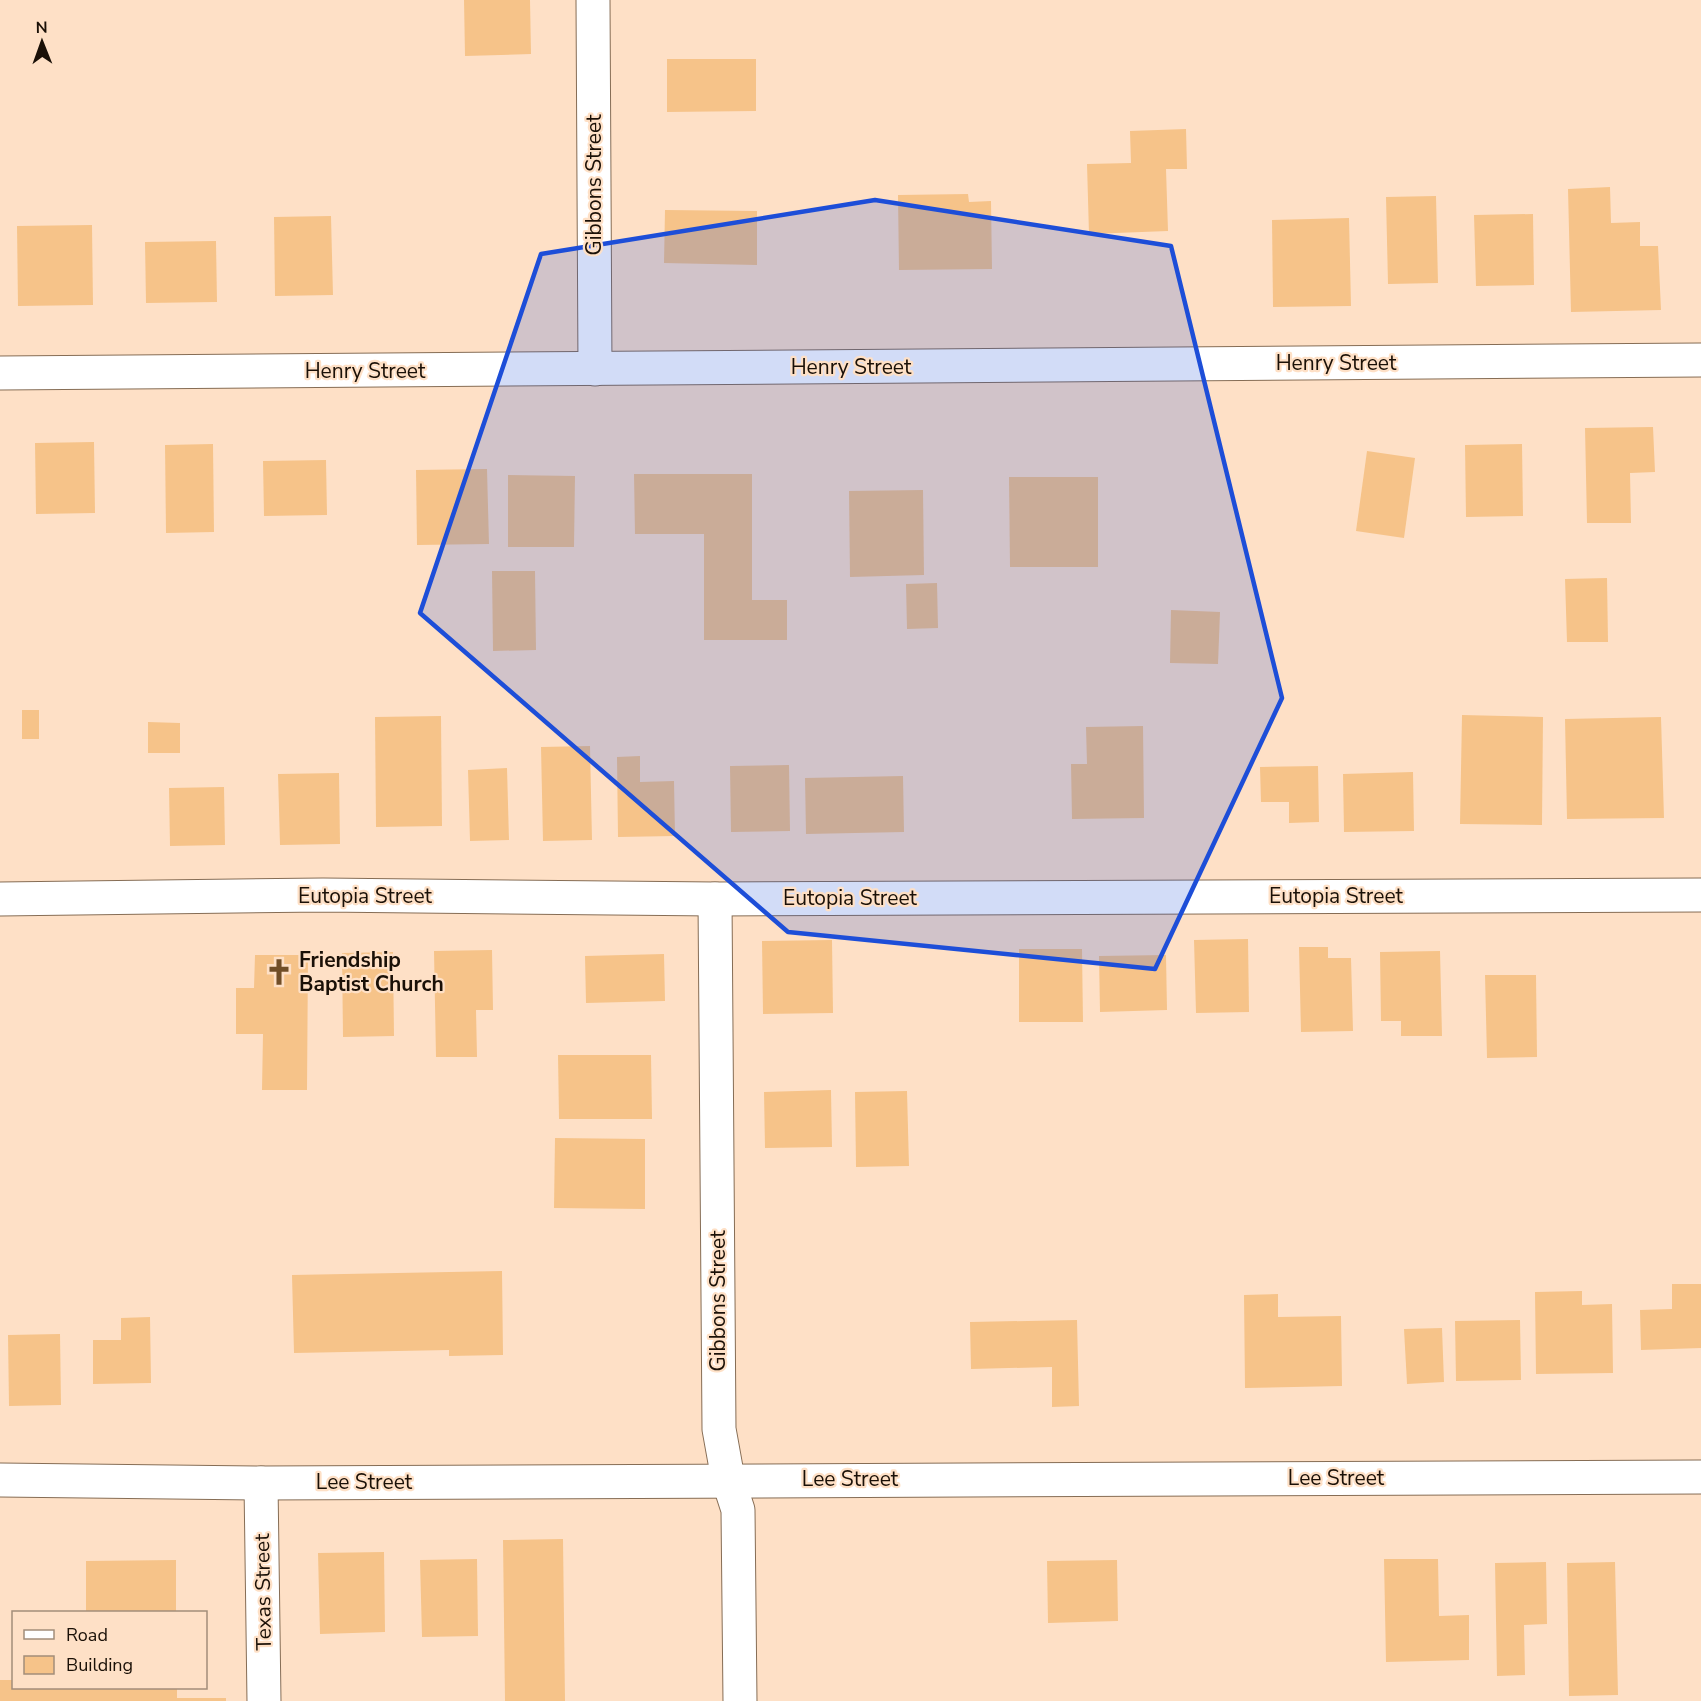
<svg xmlns="http://www.w3.org/2000/svg" width="1701" height="1701" font-family="'Nunito Sans',sans-serif">
<style>
.building{fill:#f6c389}
.lines{fill:none;stroke-linecap:round;stroke-linejoin:round}
.minor-casing{stroke:#866d55;stroke-width:35}
.secondary-casing{stroke:#866d55;stroke-width:35}
.minor{stroke:#fff;stroke-width:33}
.secondary{stroke:#fff;stroke-width:33}
.marked{fill:#1d4ed8;fill-opacity:0.2;stroke:#1d4ed8;stroke-width:4.5;stroke-linejoin:round}
.labels{text-anchor:middle;dominant-baseline:central;stroke-width:4.5;stroke-linejoin:round;paint-order:stroke}
.street-label{font-size:21px;fill:#1a1007;stroke:#fee0c6}
.poi-label{font-size:21px;font-weight:bold;fill:#1a1007;stroke:#fee0c6;text-anchor:start}
</style>
<rect width="100%" height="100%" fill="#fee0c6"/>
<!-- building -->
<g class="building">
<polygon points="464,0 530,0 531,54 465,56"/>
<polygon points="667,59 756,59 756,111 667,112"/>
<polygon points="1186,129 1187,169 1166,169 1168,231 1089,234 1087,164 1131,163 1130,131"/>
<polygon points="1610,187 1611,223 1640,222 1640,246 1658,246 1661,310 1571,312 1568,189"/>
<polygon points="968,194 969,202 991,201 992,269 899,270 898,195"/>
<polygon points="1436,196 1438,283 1388,284 1386,197"/>
<polygon points="665,210 757,211 757,265 664,263"/>
<polygon points="1533,214 1534,285 1476,286 1474,215"/>
<polygon points="331,216 333,295 275,296 274,217"/>
<polygon points="1349,218 1351,306 1273,307 1272,220"/>
<polygon points="92,225 93,305 18,306 17,226"/>
<polygon points="216,241 217,302 146,303 145,242"/>
<polygon points="1653,427 1655,472 1630,473 1631,523 1587,523 1585,428"/>
<polygon points="94,442 95,513 36,514 35,443"/>
<polygon points="213,444 214,532 166,533 165,445"/>
<polygon points="1522,444 1523,516 1466,517 1465,445"/>
<polygon points="1367,451 1415,458 1404,538 1356,531"/>
<polygon points="326,460 327,515 264,516 263,461"/>
<polygon points="487,469 489,544 417,545 416,470"/>
<polygon points="634,474 752,474 752,600 787,600 787,640 704,640 704,534 635,534"/>
<polygon points="508,475 575,476 574,547 508,547"/>
<polygon points="1009,477 1098,477 1098,567 1010,567"/>
<polygon points="923,490 924,575 850,577 849,491"/>
<polygon points="492,571 535,571 536,650 493,651"/>
<polygon points="1607,578 1608,642 1567,642 1565,579"/>
<polygon points="937,583 938,628 907,629 906,584"/>
<polygon points="1171,610 1220,612 1218,664 1170,663"/>
<rect x="22" y="710" width="17" height="29"/>
<polygon points="1462,715 1543,717 1542,825 1460,824"/>
<polygon points="441,716 442,826 376,827 375,717"/>
<polygon points="1661,717 1664,818 1567,819 1565,719"/>
<polygon points="148,722 180,723 180,753 148,753"/>
<polygon points="1143,726 1144,818 1072,819 1071,764 1087,764 1086,727"/>
<polygon points="590,746 592,840 543,841 541,747"/>
<polygon points="640,756 640,782 674,781 675,836 618,837 617,757"/>
<polygon points="789,765 790,831 731,832 730,766"/>
<polygon points="1318,766 1319,822 1289,823 1289,802 1261,802 1260,767"/>
<polygon points="507,768 509,840 470,841 468,770"/>
<polygon points="1413,772 1414,831 1344,832 1343,774"/>
<polygon points="339,773 340,844 280,845 278,774"/>
<polygon points="903,776 904,832 806,834 805,778"/>
<polygon points="224,787 225,845 170,846 169,788"/>
<polygon points="1248,939 1249,1012 1196,1013 1194,940"/>
<polygon points="832,940 833,1013 763,1014 762,941"/>
<polygon points="1299,947 1328,947 1328,958 1351,958 1353,1031 1301,1032"/>
<polygon points="1019,949 1082,949 1083,1022 1019,1022"/>
<polygon points="492,950 493,1010 476,1010 477,1057 436,1057 434,951"/>
<polygon points="1440,951 1442,1036 1401,1036 1401,1021 1381,1021 1380,952"/>
<polygon points="393,952 394,1036 343,1037 342,953"/>
<polygon points="664,954 665,1001 586,1003 585,956"/>
<polygon points="255,955 308,955 307,1090 262,1090 263,1034 236,1034 236,988 254,988"/>
<polygon points="1166,955 1167,1010 1100,1012 1099,956"/>
<polygon points="1485,975 1536,975 1537,1057 1487,1058"/>
<polygon points="558,1055 651,1055 652,1119 559,1119"/>
<polygon points="831,1090 832,1147 765,1148 764,1092"/>
<polygon points="907,1091 909,1166 856,1167 855,1092"/>
<polygon points="555,1138 645,1139 645,1209 554,1208"/>
<polygon points="502,1271 503,1355 449,1356 449,1350 294,1353 292,1275"/>
<polygon points="1672,1284 1701,1284 1701,1348 1641,1350 1640,1310 1672,1309"/>
<polygon points="1582,1291 1582,1305 1612,1304 1613,1373 1536,1374 1535,1292"/>
<polygon points="1278,1294 1278,1317 1341,1316 1342,1386 1245,1388 1244,1295"/>
<polygon points="150,1317 151,1383 93,1384 93,1340 121,1340 121,1318"/>
<polygon points="1077,1320 1079,1406 1052,1407 1052,1367 971,1369 970,1322"/>
<polygon points="1520,1320 1521,1380 1456,1381 1455,1321"/>
<polygon points="1442,1328 1444,1382 1407,1384 1404,1329"/>
<polygon points="60,1334 61,1405 9,1406 8,1335"/>
<polygon points="563,1539 565,1701 505,1701 503,1540"/>
<polygon points="384,1552 385,1632 320,1634 318,1553"/>
<polygon points="477,1559 478,1636 422,1637 420,1560"/>
<polygon points="1384,1559 1438,1559 1439,1616 1469,1615 1469,1660 1386,1662"/>
<polygon points="176,1560 176,1612 86,1612 86,1561"/>
<polygon points="1117,1560 1118,1621 1048,1623 1047,1561"/>
<polygon points="1546,1562 1547,1624 1524,1625 1525,1675 1497,1676 1495,1563"/>
<polygon points="1615,1562 1618,1695 1569,1696 1567,1563"/>
<polygon points="0,1680 14,1680 14,1688 177,1688 177,1698 226,1698 226,1701 0,1701"/>
</g>
<g class="lines">
<defs>
<g id="minor">
<polyline points="593,0 595,369"/>
<polyline points="0,373 1701,360"/>
<polyline points="0,899 323,895 715,899 1701,895"/>
<polyline points="715,899 719,1429 728,1479 738,1510 740,1701"/>
<polyline points="261,1483 264,1701"/>
</g>
<polyline id="secondary" points="0,1480 261,1483 1701,1477"/>
</defs>
<!-- minor casing -->
<use href="#minor" class="minor-casing"/>
<!-- secondary casing -->
<use href="#secondary" class="secondary-casing"/>
<!-- minor -->
<use href="#minor" class="minor"/>
<!-- secondary -->
<use href="#secondary" class="secondary"/>
</g>
<!-- marked area -->
<path class="marked" d="M875,200L1171,246L1282,698L1155,969L788,932L420,613L541,254Z"/>
<!-- icons -->
<defs>
<symbol id="church-bare" viewBox="-9 -9 18 18"><path d="M-1.2-6h2.4v3.5h3.3v2.4h-3.3V6h-2.4V-.1h-3.3v-2.4h3.3Z" fill="#714e27" stroke="#fee0c6" stroke-width="2.5" paint-order="stroke"/></symbol>
</defs>
<g fill-rule="evenodd">
<use href="#church-bare" x="260" y="953" width="38" height="38"/>
</g>
<g class="labels">
<!-- street labels -->
<g class="street-label">
<text transform="translate(594 185) rotate(-90)">Gibbons Street</text>
<text x="1336" y="363">Henry Street</text>
<text x="851" y="367">Henry Street</text>
<text x="365" y="371">Henry Street</text>
<text x="365" y="896">Eutopia Street</text>
<text x="1336" y="896">Eutopia Street</text>
<text x="850" y="898">Eutopia Street</text>
<text transform="translate(718 1301) rotate(-90)">Gibbons Street</text>
<text x="1336" y="1478">Lee Street</text>
<text x="850" y="1479">Lee Street</text>
<text x="364" y="1482">Lee Street</text>
<text transform="translate(263 1592) rotate(-91)">Texas Street</text>
</g>
<!-- poi labels -->
<g class="poi-label">
<text x="299" y="960">Friendship<tspan x="299" dy="24">Baptist Church</tspan></text>
</g>
</g>
<!-- legend -->
<rect x="12" y="1611" width="195" height="78" fill="#fee0c6" stroke="#a38d7a" stroke-width="1.5"/>
<rect x="24" y="1630" width="30" height="9" fill="#ffffff" stroke="#a38d7a" stroke-width="1.5"/>
<text x="66" y="1641" font-size="18" fill="#1a1007">Road</text>
<rect x="24" y="1656" width="30" height="18" fill="#f6c389" stroke="#a38d7a" stroke-width="1.5"/>
<text x="66" y="1671" font-size="18" fill="#1a1007">Building</text>
<!-- north arrow -->
<g transform="translate(42 42) rotate(359)" stroke="#fee0c6" stroke-width="4.5" paint-order="stroke">
<path d="M0-4.5L10 22L0 15L-10 22Z" fill="#1a1007"/>
<text y="-9" font-size="16" font-weight="bold" text-anchor="middle" fill="#1a1007">N</text>
</g>
</svg>
